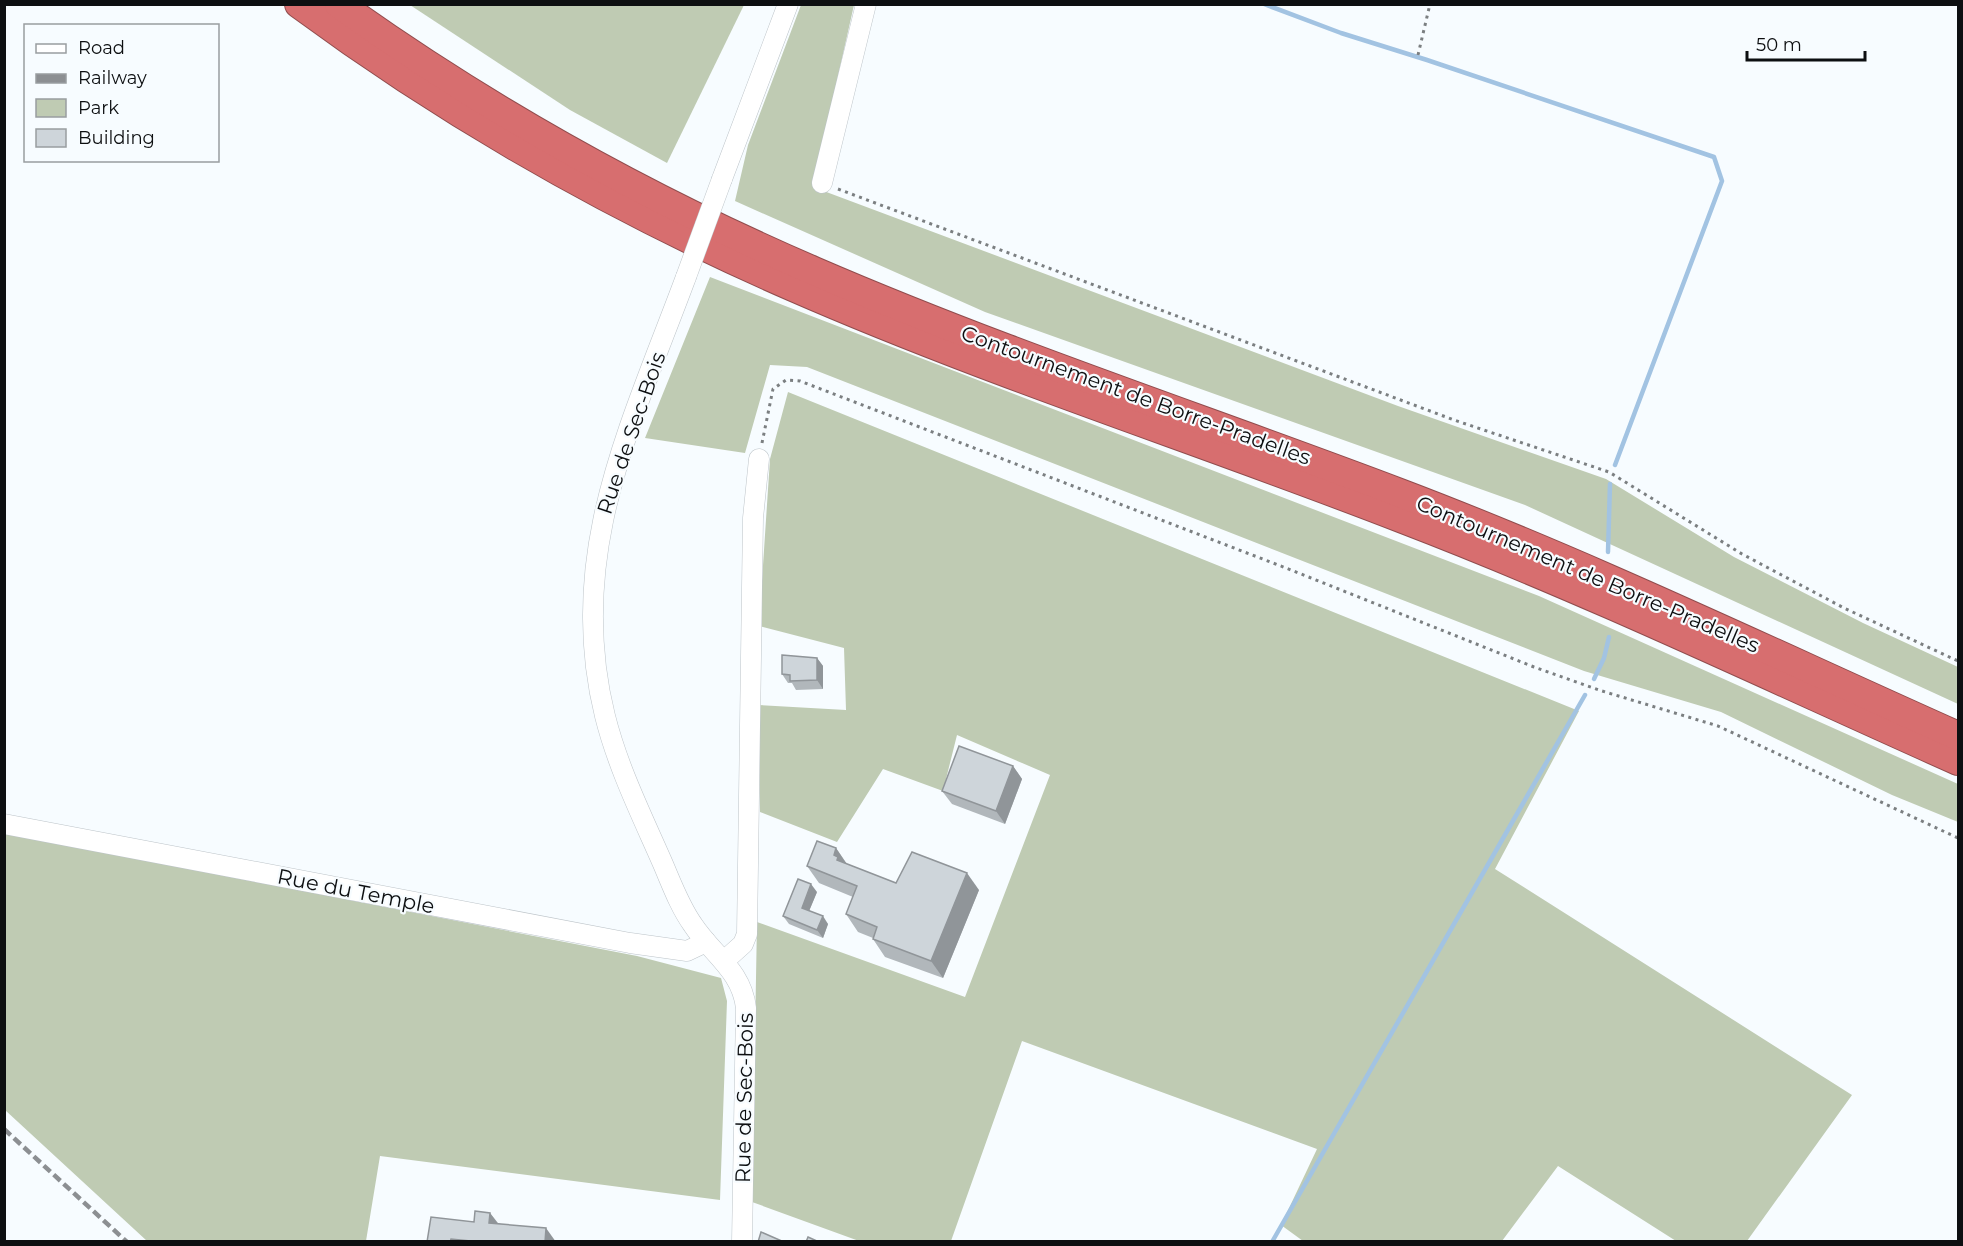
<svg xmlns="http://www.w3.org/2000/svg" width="1963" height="1246" font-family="Montserrat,sans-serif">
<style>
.green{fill:#bfcbb3}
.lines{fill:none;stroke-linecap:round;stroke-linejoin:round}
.stream{stroke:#a2c3e2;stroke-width:4.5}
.minor-casing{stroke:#bdc4c9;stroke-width:21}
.highway-casing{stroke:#904d4e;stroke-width:30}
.path{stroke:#7b7f81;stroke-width:3;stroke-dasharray:3 4.5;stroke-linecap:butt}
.minor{stroke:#fff;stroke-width:20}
.highway{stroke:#d76e6f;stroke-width:28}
.rail{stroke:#8c8f92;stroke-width:4.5;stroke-dasharray:9 4.5;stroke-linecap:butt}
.minor-bridge-casing{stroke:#bdc4c9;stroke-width:21;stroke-linecap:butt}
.minor-bridge{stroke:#fff;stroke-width:20}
.wall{fill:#b1b7bb}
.shaded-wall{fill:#909599}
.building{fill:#ced5da;stroke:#909599;stroke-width:1.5}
.labels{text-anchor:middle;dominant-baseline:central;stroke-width:4.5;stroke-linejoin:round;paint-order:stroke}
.street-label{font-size:21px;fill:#0d0f11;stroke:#f7fcff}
</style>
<rect width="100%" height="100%" fill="#f7fcff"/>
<!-- green -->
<g class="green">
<polygon points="410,5 744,5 667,163 570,110"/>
<polygon points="801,5 854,5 813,187 1398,406 1606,479 1734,557 1863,623 1958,667 1958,704 1525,505 985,312 735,201 748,145"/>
<polygon points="710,277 1539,596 1958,784 1958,822 1892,795 1721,712 1584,671 807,367 770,365 745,453 645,438"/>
<polygon points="788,392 1579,711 1495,869 1852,1095 1747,1241 1676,1241 1558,1166 1502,1241 1303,1241 1281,1225 1317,1149 1022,1041 951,1241 859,1241 752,1202 757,922 965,997 1050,775 957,735 943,791 883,769 837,842 760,812 758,705 846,710 844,648 759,626 770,459"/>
<polygon points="4,833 637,956 721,978 727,1001 720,1200 380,1156 366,1241 147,1241 5,1110"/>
</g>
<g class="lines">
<!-- stream -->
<g class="stream">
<polyline points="1264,4 1341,33 1427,60 1714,157 1722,181 1615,465"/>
<polyline points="1608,552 1610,484"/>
<polyline points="1594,679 1604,658 1609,637"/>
<polyline points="1272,1242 1585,695"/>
</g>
<defs>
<g id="minor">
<polyline points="722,179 788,4"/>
<polyline points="822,183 866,4"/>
<path d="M686,277C631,425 565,555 605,716C618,768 642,816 663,864C672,885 680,907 693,925C712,954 742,971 746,1008L742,1242"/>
<polyline points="4,824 630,943 687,951 706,942"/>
<polyline points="724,961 743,944 747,934 753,518 759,459"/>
</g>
<g id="highway">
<path d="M299,4C452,117 619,211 793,287C992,374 1200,440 1403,519C1591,591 1774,679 1958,761"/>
<path d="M339,4C487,110 647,199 814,271C1006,354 1205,419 1400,493C1590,565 1774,654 1958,736"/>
</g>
</defs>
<!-- minor casing -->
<use href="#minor" class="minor-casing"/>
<!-- highway casing -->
<use href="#highway" class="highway-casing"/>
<!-- path -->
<g class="path">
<polyline points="1418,55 1430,4"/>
<polyline points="838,189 1454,420 1609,472 1742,554 1844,608 1958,661"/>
<polyline points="762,443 773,389 786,380 800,381 1286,568 1534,667 1602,691 1718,726 1958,838"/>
</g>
<!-- minor -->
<use href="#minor" class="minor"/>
<!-- highway -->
<use href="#highway" class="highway"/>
<!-- rail -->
<polyline class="rail" points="4,1129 127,1242"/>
<defs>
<polyline id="minor-bridge" points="686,277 722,179"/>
</defs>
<!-- minor-bridge casing -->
<use href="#minor-bridge" class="minor-bridge-casing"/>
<!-- minor-bridge -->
<use href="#minor-bridge" class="minor-bridge"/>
</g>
<!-- wall -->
<g class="wall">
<polygon points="817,658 823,666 823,689 796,690 792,683 788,683 782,674"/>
<polygon points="1013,766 1022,779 1005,824 952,804 942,791"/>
<polygon points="836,848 847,864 896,883 979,890 943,978 885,957 873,939 873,938 858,932 846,914 853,897 819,883 807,866"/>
<polygon points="817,892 809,911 828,924 823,938 789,924 783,916"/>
<polygon points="490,1213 498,1223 556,1242 427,1242 474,1222"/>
</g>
<!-- shaded-wall -->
<g class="shaded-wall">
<polygon points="817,658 823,666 823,689 817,680"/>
<polygon points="1013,766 1022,779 1005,824 996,811"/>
<polygon points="836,848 848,866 849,877 834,855"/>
<polygon points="967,873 979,890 943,978 931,961"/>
<polygon points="811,884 817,892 807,916 802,908"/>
<polygon points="823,916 828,924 823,938 817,930"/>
<polygon points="490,1213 502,1229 489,1223"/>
<polygon points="546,1228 556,1242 545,1242"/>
</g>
<!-- building -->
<g class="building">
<polygon points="782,655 817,658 817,680 790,681 790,675 782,674"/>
<polygon points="959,746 1013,766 996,811 942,791"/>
<polygon points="817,841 836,848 834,855 838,857 837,860 896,883 912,852 967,873 931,961 873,939 877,927 846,914 857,886 807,866"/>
<polygon points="798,879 811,884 802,908 823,916 817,930 783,916"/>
<polygon points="475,1211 490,1213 489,1223 546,1228 545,1242 481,1242 451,1239 450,1242 427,1242 431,1217 474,1222"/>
<polygon points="761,1232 784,1242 758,1242"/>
<polygon points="808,1237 819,1242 806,1242"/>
</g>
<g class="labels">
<!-- street labels -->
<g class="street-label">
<text transform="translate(1136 395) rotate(20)">Contournement de Borre-Pradelles</text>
<text transform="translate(631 433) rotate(-71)">Rue de Sec-Bois</text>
<text transform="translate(1588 574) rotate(23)">Contournement de Borre-Pradelles</text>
<text transform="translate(356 891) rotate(11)">Rue du Temple</text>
<text transform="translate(744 1098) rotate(-89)">Rue de Sec-Bois</text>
</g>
</g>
<!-- border -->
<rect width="1963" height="1246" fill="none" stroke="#0d0f11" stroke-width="12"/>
<!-- legend -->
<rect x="24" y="24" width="195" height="138" fill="#f7fcff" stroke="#999da0" stroke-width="1.5"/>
<rect x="36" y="44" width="30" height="9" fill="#ffffff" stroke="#999da0" stroke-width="1.5"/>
<text x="78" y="54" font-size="18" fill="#0d0f11">Road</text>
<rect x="36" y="74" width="30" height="9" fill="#8c8f92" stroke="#999da0" stroke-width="1.5"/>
<text x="78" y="84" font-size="18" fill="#0d0f11">Railway</text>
<rect x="36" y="99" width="30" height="18" fill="#bfcbb3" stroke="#999da0" stroke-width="1.5"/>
<text x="78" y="114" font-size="18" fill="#0d0f11">Park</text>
<rect x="36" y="129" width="30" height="18" fill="#ced5da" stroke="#999da0" stroke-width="1.5"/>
<text x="78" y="144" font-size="18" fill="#0d0f11">Building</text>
<!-- scale -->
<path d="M1747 51v9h118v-9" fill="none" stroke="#0d0f11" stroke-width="3"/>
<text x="1756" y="51" font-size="18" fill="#0d0f11" stroke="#f7fcff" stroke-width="4.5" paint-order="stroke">50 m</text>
</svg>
